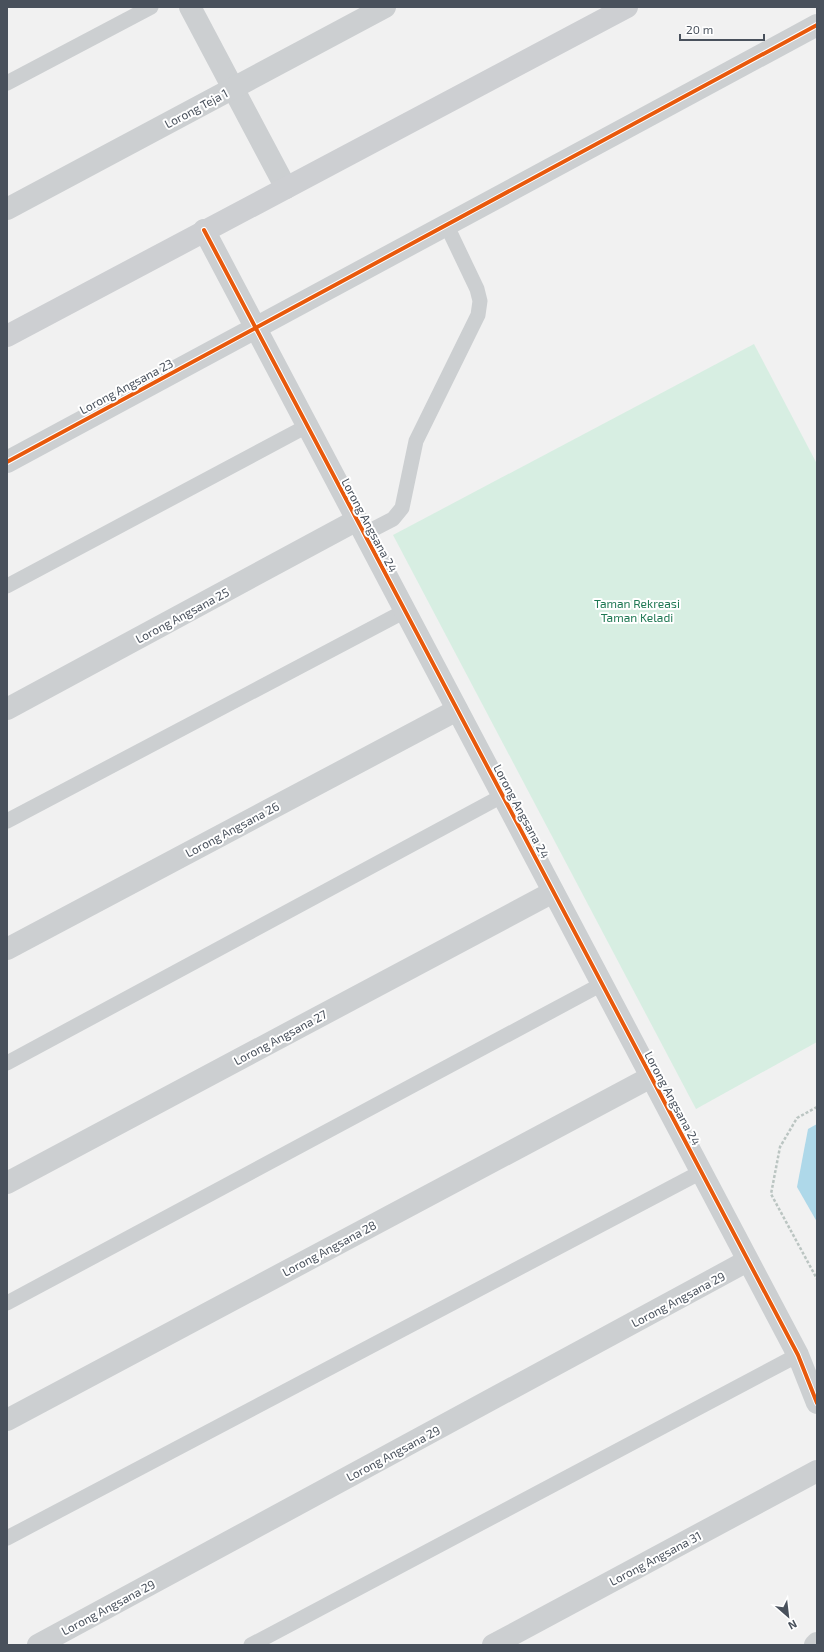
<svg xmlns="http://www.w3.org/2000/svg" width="824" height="1652" font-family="'Exo 2',sans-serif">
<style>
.green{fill:#d7eee2}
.water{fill:#aed8e9}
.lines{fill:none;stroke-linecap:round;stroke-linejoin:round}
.path{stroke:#bbc5c2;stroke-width:2.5;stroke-dasharray:3 2;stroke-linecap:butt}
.lane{stroke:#cccfd1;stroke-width:15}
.street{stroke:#cccfd1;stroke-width:22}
.secondary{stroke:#cdcfd2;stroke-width:22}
.cycleway-casing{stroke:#fff;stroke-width:6}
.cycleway{stroke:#e8590c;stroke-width:4}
.labels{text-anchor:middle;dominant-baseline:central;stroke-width:4;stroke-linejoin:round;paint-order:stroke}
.street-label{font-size:12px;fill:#49515c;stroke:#fff}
.park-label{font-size:12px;fill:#1f7853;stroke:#fff}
</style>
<rect width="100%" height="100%" fill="#f1f1f1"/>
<!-- green -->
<polygon class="green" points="754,344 817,464 817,1042 696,1109 393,535"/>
<!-- water -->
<polygon class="water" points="817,1124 817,1222 797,1187 808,1129"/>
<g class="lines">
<!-- path -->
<polyline class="path" points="817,1107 797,1118 780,1147 771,1194 817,1279"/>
<!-- lane -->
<g class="lane">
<polyline points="7,83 151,7"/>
<polyline points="364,534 393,519 402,508 416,441 478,315 480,301 477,289 446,224"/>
<polyline points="7,586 307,426"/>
<polyline points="7,821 405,611"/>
<polyline points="7,1063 502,796"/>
<polyline points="7,1303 602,984"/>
<polyline points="7,1538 701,1172"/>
<polyline points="251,1645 798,1355"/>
</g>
<!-- street -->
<g class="street">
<polyline points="190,7 286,188"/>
<polyline points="7,209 385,7"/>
<polyline points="204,230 798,1355 817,1403"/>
<polyline points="7,462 817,25"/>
<polyline points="7,709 357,520"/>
<polyline points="7,949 457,710"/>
<polyline points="7,1183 553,892"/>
<polyline points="7,1420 651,1077"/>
<polyline points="38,1645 747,1261"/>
<polyline points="493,1645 817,1471"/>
<polyline points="815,1645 817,1643"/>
</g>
<!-- secondary -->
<polyline class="secondary" points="7,336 627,7"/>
<defs>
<g id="cycleway">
<polyline points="204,230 798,1355 817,1403"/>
<polyline points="7,462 817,25"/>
</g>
</defs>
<!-- cycleway casing -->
<use href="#cycleway" class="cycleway-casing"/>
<!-- cycleway -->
<use href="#cycleway" class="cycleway"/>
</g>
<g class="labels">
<!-- street labels -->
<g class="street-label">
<text transform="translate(196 108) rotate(-28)">Lorong Teja 1</text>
<text transform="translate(126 386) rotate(-28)">Lorong Angsana 23</text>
<text transform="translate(370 525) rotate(62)">Lorong Angsana 24</text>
<text transform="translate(182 615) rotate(-28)">Lorong Angsana 25</text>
<text transform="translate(522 811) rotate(62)">Lorong Angsana 24</text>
<text transform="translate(232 829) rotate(-28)">Lorong Angsana 26</text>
<text transform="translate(280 1037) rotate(-28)">Lorong Angsana 27</text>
<text transform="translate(673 1098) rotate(62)">Lorong Angsana 24</text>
<text transform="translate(329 1248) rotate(-28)">Lorong Angsana 28</text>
<text transform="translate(678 1299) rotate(-28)">Lorong Angsana 29</text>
<text transform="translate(393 1453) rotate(-28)">Lorong Angsana 29</text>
<text transform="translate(655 1558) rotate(-28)">Lorong Angsana 31</text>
<text transform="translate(108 1607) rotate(-28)">Lorong Angsana 29</text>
</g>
<!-- park labels -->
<g class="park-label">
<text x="637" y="603">Taman Rekreasi<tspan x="637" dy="14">Taman Keladi</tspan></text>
</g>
</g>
<!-- border -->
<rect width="824" height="1652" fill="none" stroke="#49515c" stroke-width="16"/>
<!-- north arrow -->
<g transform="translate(788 1616) rotate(152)" stroke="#ffffff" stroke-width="3" paint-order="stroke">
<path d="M0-3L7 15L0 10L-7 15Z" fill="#49515c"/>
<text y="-6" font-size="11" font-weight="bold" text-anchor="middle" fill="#49515c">N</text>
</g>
<!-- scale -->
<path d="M680 34v6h84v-6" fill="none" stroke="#49515c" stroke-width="2"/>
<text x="686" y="34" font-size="12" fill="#49515c" stroke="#ffffff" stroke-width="3" paint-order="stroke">20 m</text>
</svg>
